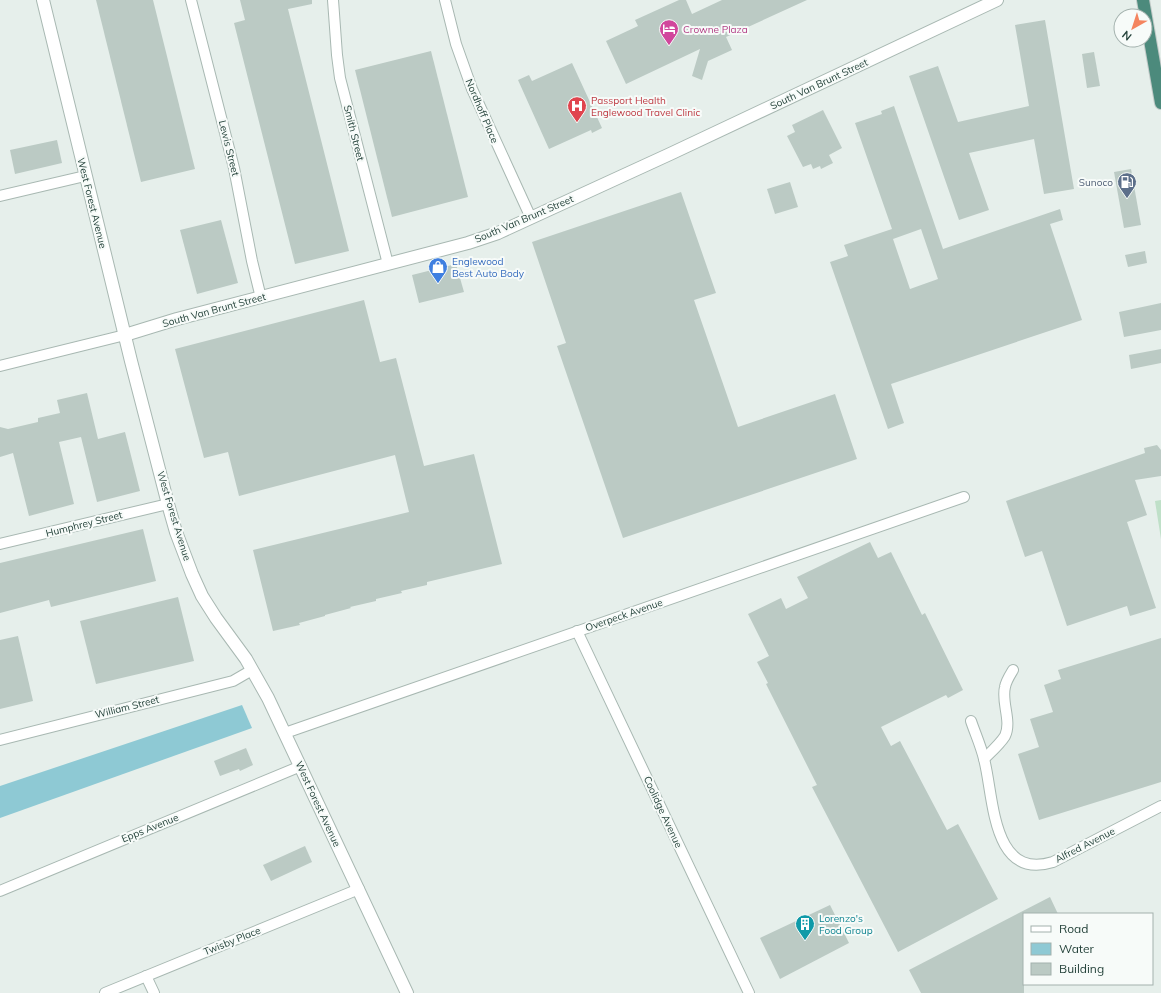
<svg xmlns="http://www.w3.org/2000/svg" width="1161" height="993" font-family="Mulish,sans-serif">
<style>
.green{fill:#bfe0c8}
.water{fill:#8ec9d4}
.building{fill:#bbcac4;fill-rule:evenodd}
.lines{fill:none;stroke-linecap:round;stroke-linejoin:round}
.minor-casing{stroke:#a8b8b2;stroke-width:12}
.tertiary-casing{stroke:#a8b8b2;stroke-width:14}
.trunk-casing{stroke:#c2cac8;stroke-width:14}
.minor{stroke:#fff;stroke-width:10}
.tertiary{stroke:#fff;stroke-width:12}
.trunk{stroke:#4c8a7c;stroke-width:12}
.labels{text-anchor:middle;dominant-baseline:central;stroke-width:4;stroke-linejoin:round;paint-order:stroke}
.hotel-label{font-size:10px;fill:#b23c85;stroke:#f7fbf9;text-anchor:start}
.street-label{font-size:10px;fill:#24423a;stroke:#f7fbf9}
.health-label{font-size:10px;fill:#be3a42;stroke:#f7fbf9;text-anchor:start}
.service-label{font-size:10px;fill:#4e5e75;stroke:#f7fbf9;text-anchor:end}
.shop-label{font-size:10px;fill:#366cbe;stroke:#f7fbf9;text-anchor:start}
.culture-label{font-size:10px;fill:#0d838f;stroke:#f7fbf9;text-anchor:start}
</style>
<rect width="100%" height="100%" fill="#e6efeb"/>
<!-- green -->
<polygon class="green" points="1161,500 1161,539 1155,501"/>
<!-- water -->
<polygon class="water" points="242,705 252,728 0,818 0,786"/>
<!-- building -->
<g class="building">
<polygon points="96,0 153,0 195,169 141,182"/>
<polygon points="240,0 312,0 312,4 288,9 349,251 295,264 234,23 245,20"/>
<polygon points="679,0 686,0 692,14 722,0 807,0 726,37 732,50 708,61 702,80 692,76 700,49 626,84 606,41 638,26 635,20"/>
<polygon points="1045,20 1074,189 1044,194 1034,139 969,153 989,210 959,220 909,76 938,66 958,122 1029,106 1015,25"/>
<polygon points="431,51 468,197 392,217 355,70"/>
<polygon points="1094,52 1100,86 1087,88 1082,54"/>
<polygon points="572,63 602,128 592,133 591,130 549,149 518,80 529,75 532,81"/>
<path d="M894,106L943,249L1060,209L1063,220L1050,224L1082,320L891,384L904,423L888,429L830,262L848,256L844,245L892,229L855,123L882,114L881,111ZM921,229L938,279L910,289L893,239Z"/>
<polygon points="823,110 842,148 829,155 833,163 821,169 820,166 813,169 811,164 803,167 787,136 795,132 792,125"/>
<polygon points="57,140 62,163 15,174 10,150"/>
<polygon points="1131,169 1141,225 1124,228 1114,172"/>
<polygon points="790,182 798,207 775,214 767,189"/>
<polygon points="681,192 716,293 694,300 738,427 835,394 857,459 623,538 557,346 566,343 532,242"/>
<polygon points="221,220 238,283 197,294 180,230"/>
<polygon points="1145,251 1147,263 1128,267 1125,255"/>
<polygon points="456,264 464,292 419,303 412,275"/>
<polygon points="364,300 380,362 396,358 424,466 474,454 502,564 427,582 427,585 401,591 402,593 376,599 376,601 350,607 351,608 325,615 325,616 299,623 300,625 273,631 253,550 409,512 395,455 239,496 228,452 204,458 175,349"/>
<polygon points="1161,303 1161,330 1124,337 1119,312"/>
<polygon points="1161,349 1161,363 1131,369 1129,355"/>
<polygon points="87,393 98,439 125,432 140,491 97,502 81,437 59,442 74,504 29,516 13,453 0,457 0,427 8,429 38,422 38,418 60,413 57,400"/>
<polygon points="1157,445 1161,450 1161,476 1135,480 1147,515 1127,522 1156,608 1130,616 1127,606 1067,626 1042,551 1025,557 1006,501 1145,453 1144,448"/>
<polygon points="143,529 156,581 51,607 49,600 0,613 0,563"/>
<polygon points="870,542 878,558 891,552 922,615 925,613 963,690 948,698 946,695 881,727 891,746 900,741 947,830 958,824 998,899 898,952 812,787 817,785 766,684 768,683 757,662 769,656 748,614 781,598 786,609 808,598 797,577"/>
<polygon points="178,597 194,661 96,684 80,621"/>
<polygon points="18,636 33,701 0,709 0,640"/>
<polygon points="1161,638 1161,782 1039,820 1018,754 1039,747 1030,719 1053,712 1044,685 1061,679 1058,670"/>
<polygon points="246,748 253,765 240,771 239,769 220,776 214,761"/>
<polygon points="305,846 312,862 271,881 263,865"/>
<polygon points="1050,897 1058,914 1024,914 1024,993 921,993 909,970"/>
<polygon points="830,905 849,943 780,979 760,938"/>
</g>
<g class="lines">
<defs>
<g id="minor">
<polyline points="191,0 234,168 252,261 261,298"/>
<polyline points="333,0 337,55 340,78 388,264"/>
<polyline points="445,0 456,44 472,89 531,218"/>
<polyline points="0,196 85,176"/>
<polyline points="0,366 125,335"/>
<polyline points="0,544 168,504"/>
<polyline points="577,631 749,993"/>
<path d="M971,721C975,733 981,746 984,759C994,796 991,881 1053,862L1161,806"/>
<polyline points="285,733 964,497"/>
<polyline points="0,740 233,681 252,670"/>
<path d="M984,759C991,752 1000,744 1005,736C1012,721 1001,702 1005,687C1006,681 1010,675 1013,670"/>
<polyline points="0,891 301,766"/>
<polyline points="146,976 154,993"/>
<polyline points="105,993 359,889"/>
</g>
<g id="tertiary">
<polyline points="43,0 131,361 168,504 176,532 192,574 202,596 216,618 246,659 268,698 407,993"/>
<polyline points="125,335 177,319 468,243 498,233 670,154 997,0"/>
</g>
<polyline id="trunk" points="1143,0 1161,103"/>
</defs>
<!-- minor casing -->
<use href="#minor" class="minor-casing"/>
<!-- tertiary casing -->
<use href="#tertiary" class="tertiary-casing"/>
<!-- trunk casing -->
<use href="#trunk" class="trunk-casing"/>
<!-- minor -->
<use href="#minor" class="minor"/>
<!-- tertiary -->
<use href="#tertiary" class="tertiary"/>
<!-- trunk -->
<use href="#trunk" class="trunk"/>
</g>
<!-- icons -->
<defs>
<symbol id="hotel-pin" viewBox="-11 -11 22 30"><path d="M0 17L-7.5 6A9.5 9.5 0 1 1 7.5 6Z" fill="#d1479c" stroke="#f7fbf9"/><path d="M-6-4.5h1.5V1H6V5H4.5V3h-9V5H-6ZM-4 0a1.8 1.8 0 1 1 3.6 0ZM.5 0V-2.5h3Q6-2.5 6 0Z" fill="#fff"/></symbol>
<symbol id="hospital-pin" viewBox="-11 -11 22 30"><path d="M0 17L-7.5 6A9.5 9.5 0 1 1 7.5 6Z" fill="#e0444e" stroke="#f7fbf9"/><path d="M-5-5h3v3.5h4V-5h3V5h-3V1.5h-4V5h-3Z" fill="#fff"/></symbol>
<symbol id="fuel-pin" viewBox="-11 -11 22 30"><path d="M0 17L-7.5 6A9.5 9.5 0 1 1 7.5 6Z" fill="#5c6f8a" stroke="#f7fbf9"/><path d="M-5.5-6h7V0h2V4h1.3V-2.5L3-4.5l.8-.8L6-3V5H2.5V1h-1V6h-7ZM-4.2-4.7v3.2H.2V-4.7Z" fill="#fff"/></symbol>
<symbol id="shop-pin" viewBox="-11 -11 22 30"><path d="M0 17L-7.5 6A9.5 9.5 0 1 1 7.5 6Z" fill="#3f7fe0" stroke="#f7fbf9"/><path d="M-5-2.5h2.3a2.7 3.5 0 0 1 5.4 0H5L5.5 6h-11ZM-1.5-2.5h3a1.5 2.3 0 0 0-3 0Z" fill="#fff"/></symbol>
<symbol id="building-pin" viewBox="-11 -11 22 30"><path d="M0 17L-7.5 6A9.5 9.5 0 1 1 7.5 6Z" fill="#0f9aa8" stroke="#f7fbf9"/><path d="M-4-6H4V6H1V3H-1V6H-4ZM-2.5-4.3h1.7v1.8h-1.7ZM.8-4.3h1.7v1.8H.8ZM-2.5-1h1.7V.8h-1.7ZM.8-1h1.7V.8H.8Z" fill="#fff"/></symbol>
</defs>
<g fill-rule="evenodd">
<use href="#hotel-pin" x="658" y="18" width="22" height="30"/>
<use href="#hospital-pin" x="566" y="95" width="22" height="30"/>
<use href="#fuel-pin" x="1116" y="171" width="22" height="30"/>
<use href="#shop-pin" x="427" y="256" width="22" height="30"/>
<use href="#building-pin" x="794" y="913" width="22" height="30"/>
</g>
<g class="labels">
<!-- hotel labels -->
<g class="hotel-label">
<text x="683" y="29">Crowne Plaza</text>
</g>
<!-- street labels -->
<g class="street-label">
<text transform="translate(819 84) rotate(-25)">South Van Brunt Street</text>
<text transform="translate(482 111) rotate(67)">Nordhoff Place</text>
<text transform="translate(354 133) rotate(76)">Smith Street</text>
<text transform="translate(229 148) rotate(76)">Lewis Street</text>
<text transform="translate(92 203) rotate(76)">West Forest Avenue</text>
<text transform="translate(524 219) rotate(-23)">South Van Brunt Street</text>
<text transform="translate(214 310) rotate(-15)">South Van Brunt Street</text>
<text transform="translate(174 516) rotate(73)">West Forest Avenue</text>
<text transform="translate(84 524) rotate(-14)">Humphrey Street</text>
<text transform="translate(624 615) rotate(-19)">Overpeck Avenue</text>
<text transform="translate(127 707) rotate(-14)">William Street</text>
<text transform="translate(318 804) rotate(65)">West Forest Avenue</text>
<text transform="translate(663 812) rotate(65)">Coolidge Avenue</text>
<text transform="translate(150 828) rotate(-22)">Epps Avenue</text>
<text transform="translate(1085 845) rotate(-27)">Alfred Avenue</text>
<text transform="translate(232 941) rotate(-22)">Twisby Place</text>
</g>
<!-- health labels -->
<g class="health-label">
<text x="591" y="100">Passport Health<tspan x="591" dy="12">Englewood Travel Clinic</tspan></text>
</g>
<!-- service labels -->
<g class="service-label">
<text x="1113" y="182">Sunoco</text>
</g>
<!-- shop labels -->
<g class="shop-label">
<text x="452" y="261">Englewood<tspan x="452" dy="12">Best Auto Body</tspan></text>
</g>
<!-- culture labels -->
<g class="culture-label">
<text x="819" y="918">Lorenzo's<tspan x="819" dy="12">Food Group</tspan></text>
</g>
</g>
<!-- legend -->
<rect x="1023" y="913" width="130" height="72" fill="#f7fbf9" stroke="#a3b1ad"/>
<rect x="1031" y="926" width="20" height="6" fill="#ffffff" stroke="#a3b1ad"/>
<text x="1059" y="933" font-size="12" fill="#24423a">Road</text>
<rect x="1031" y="943" width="20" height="12" fill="#8ec9d4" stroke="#a3b1ad"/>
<text x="1059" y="953" font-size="12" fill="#24423a">Water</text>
<rect x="1031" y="963" width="20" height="12" fill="#bbcac4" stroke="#a3b1ad"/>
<text x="1059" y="973" font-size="12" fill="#24423a">Building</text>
<!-- north arrow -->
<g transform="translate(1133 28) rotate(219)"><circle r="19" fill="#f7fbf9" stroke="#a3b1ad"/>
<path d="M0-3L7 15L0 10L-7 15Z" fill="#f4845f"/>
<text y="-6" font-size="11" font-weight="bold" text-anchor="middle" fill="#24423a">N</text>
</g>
</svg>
